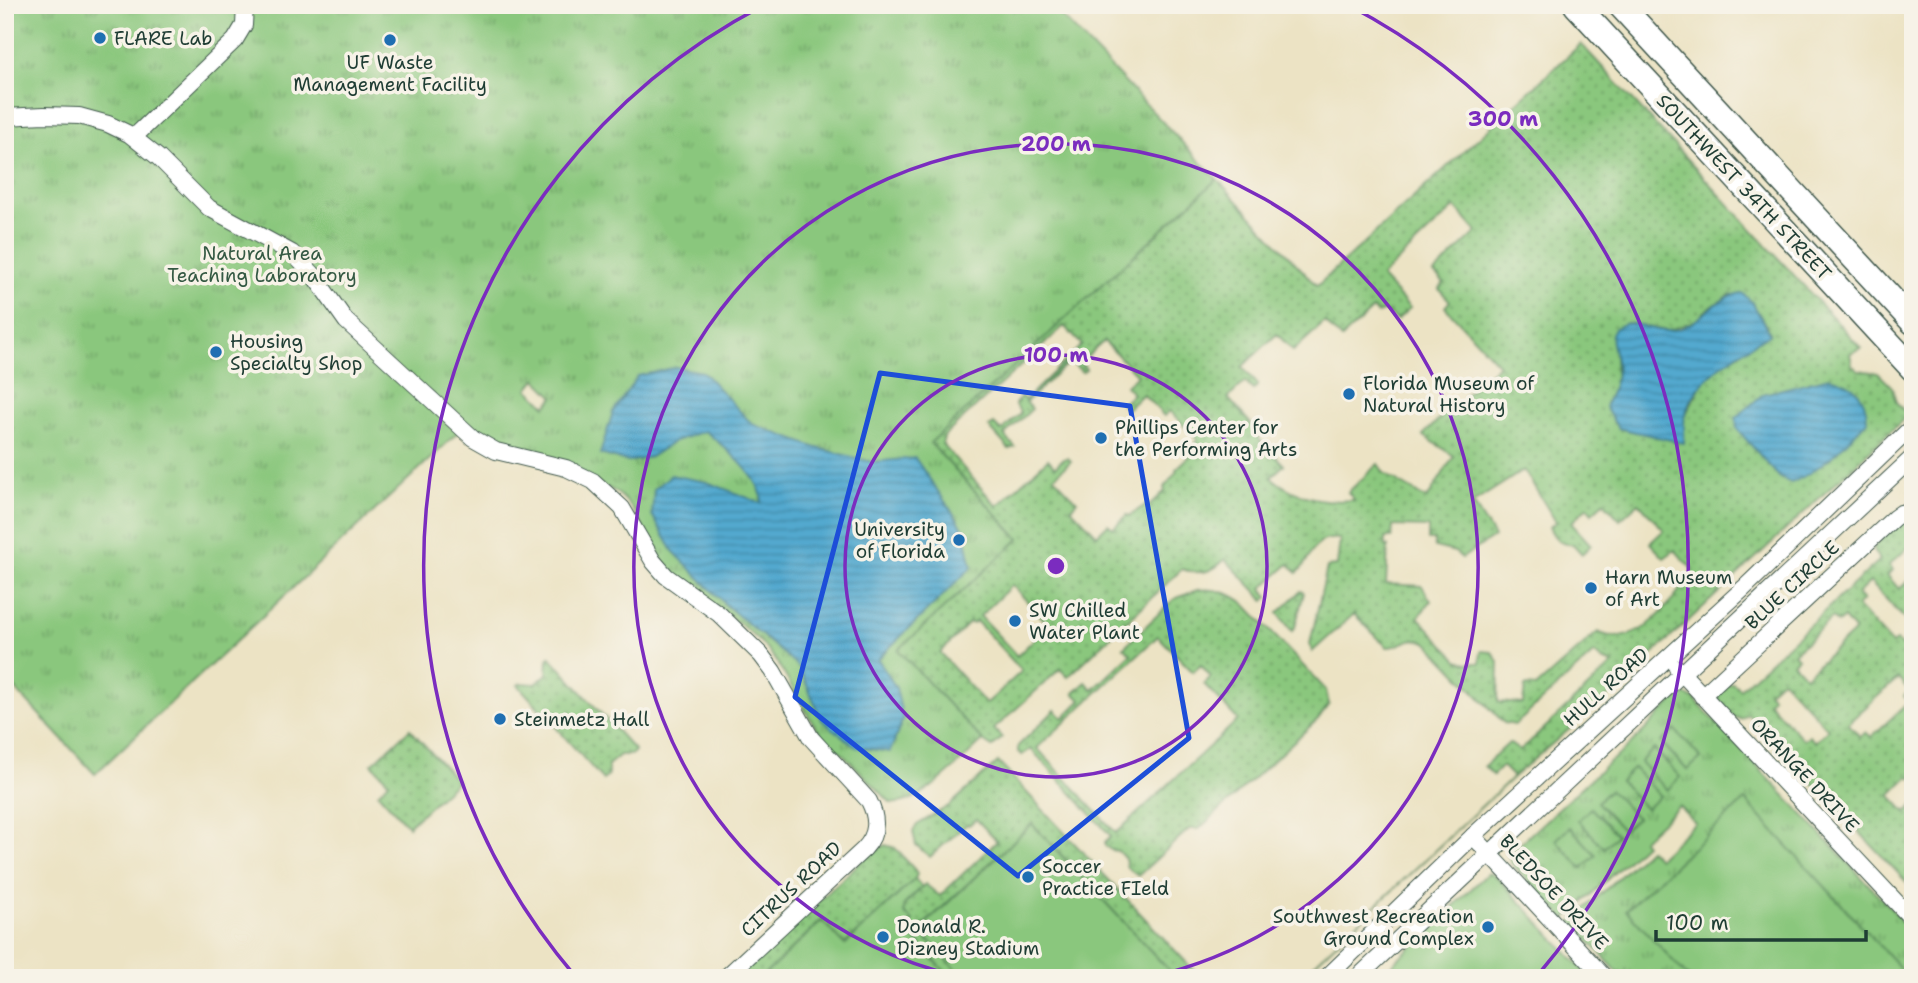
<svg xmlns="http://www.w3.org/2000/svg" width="1918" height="983" font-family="'Shantell Sans',sans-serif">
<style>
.grass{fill:url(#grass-dots);stroke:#548258;stroke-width:2;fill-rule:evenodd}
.park{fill:url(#park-tufts);stroke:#548258;stroke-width:2;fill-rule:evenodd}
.pitch{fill:#8ac77d;stroke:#548258;stroke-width:2}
.water{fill:url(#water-rules);stroke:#397382;stroke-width:2}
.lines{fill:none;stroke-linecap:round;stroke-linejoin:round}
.street-casing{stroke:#3e564a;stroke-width:18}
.primary-casing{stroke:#3e564a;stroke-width:27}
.street{stroke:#fff;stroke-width:16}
.primary{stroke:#fff;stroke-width:24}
.marked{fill:none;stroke:#1d4ed8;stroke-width:5;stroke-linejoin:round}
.ring{fill:none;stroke:#7b2cbf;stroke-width:3.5}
.poi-dot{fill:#1f6fb2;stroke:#f7f3e8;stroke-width:2.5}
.labels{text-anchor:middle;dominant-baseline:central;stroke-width:7;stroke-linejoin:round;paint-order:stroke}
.poi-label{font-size:19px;fill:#1f3d34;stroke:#f7f3e8;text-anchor:start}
.street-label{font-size:19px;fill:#1f3d34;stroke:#f7f3e8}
.park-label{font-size:19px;fill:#345943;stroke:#f7f3e8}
.centre{fill:#7b2cbf;stroke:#f7f3e8;stroke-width:3.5}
.ring-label{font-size:21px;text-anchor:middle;font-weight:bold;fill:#7b2cbf;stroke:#f7f3e8;stroke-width:7;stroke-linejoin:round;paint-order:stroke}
</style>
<defs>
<pattern id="grass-dots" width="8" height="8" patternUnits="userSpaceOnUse" patternTransform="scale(1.75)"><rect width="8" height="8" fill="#8ac77d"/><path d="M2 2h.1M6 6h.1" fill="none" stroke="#70a367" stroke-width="1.8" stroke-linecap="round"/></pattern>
<pattern id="park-tufts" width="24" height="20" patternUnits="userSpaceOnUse" patternTransform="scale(1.75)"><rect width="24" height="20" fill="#8ac77d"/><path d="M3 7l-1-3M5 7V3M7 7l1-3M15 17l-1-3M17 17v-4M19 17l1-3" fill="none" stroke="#70a367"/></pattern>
<pattern id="water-rules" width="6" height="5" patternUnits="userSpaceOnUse" patternTransform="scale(1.75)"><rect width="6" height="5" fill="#53a9cf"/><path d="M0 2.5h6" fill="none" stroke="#448ba9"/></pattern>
</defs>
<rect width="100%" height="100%" fill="#f7f3e8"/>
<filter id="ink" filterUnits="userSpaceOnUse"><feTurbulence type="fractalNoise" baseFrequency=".0143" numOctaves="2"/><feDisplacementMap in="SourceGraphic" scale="14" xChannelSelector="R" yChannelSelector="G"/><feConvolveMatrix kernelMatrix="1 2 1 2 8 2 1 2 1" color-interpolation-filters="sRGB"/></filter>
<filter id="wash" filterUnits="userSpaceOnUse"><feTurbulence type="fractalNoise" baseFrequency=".00686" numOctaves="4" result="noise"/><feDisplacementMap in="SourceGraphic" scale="28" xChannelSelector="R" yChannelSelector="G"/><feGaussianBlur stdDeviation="1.57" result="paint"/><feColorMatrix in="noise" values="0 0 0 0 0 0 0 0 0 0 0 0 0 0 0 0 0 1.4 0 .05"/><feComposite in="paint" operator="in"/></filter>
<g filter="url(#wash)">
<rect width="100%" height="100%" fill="#ece3c4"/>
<!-- grass -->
<g class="grass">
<path d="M1581,44L1861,348L1850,353L1852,365L1859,370L1878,373L1892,387L1896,402L1908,415L1604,700L1513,777L1299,978L1513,777L1502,766L1493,775L1484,766L1509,743L1520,751L1613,664L1602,660L1594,653L1515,725L1504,723L1427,642C1407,634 1404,647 1387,647L1354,614L1312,652L1310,644L1327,567L1337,566L1340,539C1310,536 1314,558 1297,573L1289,564L1262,588L1268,597L1265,601L1225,559C1212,573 1200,575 1182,569L1068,677L1060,669L994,729L1002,738L992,747L983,741L898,650L1019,539L930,443L1217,179L1317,286ZM1455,207L1477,232L1434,273L1444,283L1439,289L1450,301L1445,307L1499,365L1465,395L1470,402L1458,413L1452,407L1423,435L1454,456L1427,499L1385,474L1378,464L1348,492L1354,500C1324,503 1294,497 1271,477L1284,465L1257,437L1260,434L1228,398L1245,382L1253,390L1258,385L1242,367L1277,334L1293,351L1325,322L1341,339L1373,309L1378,314L1383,310L1397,320L1410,308L1381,277ZM1731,294L1752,302L1770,333L1721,365L1701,385L1685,416L1608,398L1616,385L1615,357L1627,323L1667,331L1700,319L1704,312ZM1064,326L1082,345L1025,400L1021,396L1015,404L1021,413L1001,431L994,424L989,427L1009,449L1015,447L1004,435L1032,409L1026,402L1070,361L1082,372L1086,369L1081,362L1104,341L1137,375L1126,386L1133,394L1122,404L1127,409L1143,394L1164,416L1170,411L1198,440L1187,451L1190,456L1176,469L1177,471L1164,488L1165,491L1149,506L1147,504L1129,516L1127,515L1113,528L1108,524L1097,535L1071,508L1077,501L1054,477L1071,461L1068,458L1063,459L1055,467L1048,459L997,506L942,444L945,435ZM1524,470L1556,522L1549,527C1554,537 1560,546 1573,544L1582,554L1591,545L1571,523L1587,507L1592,513L1604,502L1620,520L1639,503L1664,530L1650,543L1664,558L1675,550L1693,570C1674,600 1639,653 1598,632L1536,687L1525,686L1523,704L1498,702L1499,663L1492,652L1481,651L1480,663H1467L1458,660L1418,617L1431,601L1422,586L1386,584L1388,546H1385V538H1392L1393,526L1428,527V540H1434L1435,547L1455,552L1462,558L1494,537L1473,503ZM1012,585L1049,625L1017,656L980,616ZM976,621L1022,671L986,704L940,653L970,622L973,624Z"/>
<path d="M1913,519V543L1889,565L1893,570L1887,575L1899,589L1913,577V628L1870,582L1857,594L1863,600L1857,606L1892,644L1896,641L1902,646L1913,636V779L1909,776L1890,795L1906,812L1913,806V889L1748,714L1741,719C1731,718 1721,707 1718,697C1720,689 1724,684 1733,683L1740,689L1880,560L1873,551L1875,546L1900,521ZM1832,618L1838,623L1844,618L1855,631L1805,676L1793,663L1798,658L1794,653ZM1898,678L1910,691L1904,696L1909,702L1871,737L1866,732L1860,737L1848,723ZM1782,679L1828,729L1815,742L1809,736L1804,740L1768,702L1773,697L1768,692Z"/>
<path d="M1197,590C1215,588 1230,592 1244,603L1326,690L1329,704L1318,719L1199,829H1189L1138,876L1127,868L1125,859L1118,851L1111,850L1105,846V842L1111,836L1031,749L1022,755L1018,752V746L1055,710L1063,718L1081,700L1074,693L1086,682L1093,690L1131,654L1124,647L1174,599ZM1158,636L1193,672L1201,665L1211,677L1204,684L1238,720L1116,833L1037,748Z"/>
<polygon points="1301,591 1304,593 1295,627 1292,631 1278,613"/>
<polygon points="550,657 635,751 631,755 620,755 608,765 608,776 603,780 518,685 521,683 536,684 547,674 548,659"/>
<polygon points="410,729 457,781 408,826 378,793 389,782 372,764"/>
<polygon points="998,762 1201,978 1176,978 1032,824 919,929 964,978 951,978 905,928 904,905 925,884 940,896 997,841 976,819 969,825 967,824 930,857 916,845 913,831 917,825 950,805"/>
<polygon points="885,845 895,848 915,870 917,874 915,879 844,945 821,921 761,978 737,978 871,852"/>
</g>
<!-- park -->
<g class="park">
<path d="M5,5H1051L1217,179L930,443L1019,539L898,650L983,741C961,760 920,807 891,803L841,752C813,738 790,675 767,649C735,613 686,594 658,555C644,535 638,508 617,493C606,485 589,481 577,476C539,461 500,448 467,424L95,774L5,678ZM536,379L554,397L546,406L528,389Z"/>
<path d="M1682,693L1694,699L1913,932V978H1623L1571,922L1649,849L1658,858L1695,823L1679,806L1642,840L1645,844L1565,919L1512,864L1508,855L1608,763C1637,743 1656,715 1682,693Z"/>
</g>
<!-- pitch -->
<g class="pitch">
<polygon points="1675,730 1701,758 1687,770 1661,742"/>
<polygon points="1654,749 1680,777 1667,790 1640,762"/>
<polygon points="1634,768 1660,796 1646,809 1620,781"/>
<polygon points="1610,790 1637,818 1623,830 1597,802"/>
<polygon points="1745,800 1903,971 1896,978 1689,978 1626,910"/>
<polygon points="1591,808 1617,835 1604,848 1578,820"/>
<polygon points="1032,824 1176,978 964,978 919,930"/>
<polygon points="1570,827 1596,855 1582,868 1556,840"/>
<polygon points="1488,873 1497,877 1591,978 1378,978"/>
<polygon points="915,879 922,887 904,905 904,913 913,921 905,929 951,978 761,978 822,921 845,945"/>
</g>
<!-- water -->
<g class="water">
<path d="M1742,293L1752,302L1770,334C1737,354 1697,375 1685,415C1683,423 1685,434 1684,443L1618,428L1605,407C1612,386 1619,384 1616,360C1615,352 1607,336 1615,329C1629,315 1651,332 1667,331C1698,330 1712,297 1742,293Z"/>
<path d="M676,367L703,372L752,424L814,447L872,462L915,458L964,529L972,567L878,659L896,688L903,719L890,752L856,747L822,720L799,667L727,606L673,551L652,515L654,489L671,475L707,482L761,503C767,481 721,444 705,431L675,441L650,457L629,462L600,454L613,412L638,376Z"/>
<path d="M1829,377C1854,383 1867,394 1867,421C1844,445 1823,469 1791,483L1780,478L1737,429L1736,418L1763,394Z"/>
</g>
</g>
<g filter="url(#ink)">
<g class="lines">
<defs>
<g id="street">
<path d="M5,117L44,115L79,116L108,124L129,134L159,158L209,208L292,253L312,273L346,321L473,438L496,451L566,468L593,481L622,508L653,561L666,576L719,614L761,655L773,671L811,738L869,801C878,819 878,834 864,849L725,978"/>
<polyline points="134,137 235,40 244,25 245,5"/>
<polyline points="1677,668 1913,920"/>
<polyline points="1702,696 1894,518 1901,513 1913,511"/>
<polyline points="1473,836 1605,978"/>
<polyline points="1326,978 1473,836 1744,588 1913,426"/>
<polyline points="1357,978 1913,457"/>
</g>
<g id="primary">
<polyline points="1576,5 1913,369"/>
<polyline points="1620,5 1913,322"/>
</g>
</defs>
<!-- street casing -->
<use href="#street" class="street-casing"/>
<!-- primary casing -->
<use href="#primary" class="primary-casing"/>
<!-- street -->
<use href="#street" class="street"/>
<!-- primary -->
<use href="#primary" class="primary"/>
</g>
</g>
<!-- marked area -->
<path class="marked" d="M880,373L1130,406L1189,738L1018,876L795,697Z"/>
<!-- distance rings -->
<g class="ring">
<circle cx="1056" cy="566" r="211"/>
<path d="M961 977A422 422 0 1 1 1151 977"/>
<path d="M575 976A632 632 0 0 1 764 5M1348 5A632 632 0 0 1 1537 976"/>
</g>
<!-- markers -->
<g class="poi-dot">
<circle cx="100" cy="38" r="7"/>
<circle cx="390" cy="40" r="7"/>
<circle cx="216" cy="352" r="7"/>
<circle cx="1349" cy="394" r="7"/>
<circle cx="1101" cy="438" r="7"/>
<circle cx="959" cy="540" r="7"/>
<circle cx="1591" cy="588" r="7"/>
<circle cx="1015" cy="621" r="7"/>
<circle cx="500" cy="719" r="7"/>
<circle cx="1028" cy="877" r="7"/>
<circle cx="1488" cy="927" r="7"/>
<circle cx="883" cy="937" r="7"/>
</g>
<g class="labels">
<!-- poi labels -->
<g class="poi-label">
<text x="114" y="38">FLARE Lab</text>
<text x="390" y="62" text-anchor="middle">UF Waste<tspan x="390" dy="22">Management Facility</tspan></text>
<text x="230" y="341">Housing<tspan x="230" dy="22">Specialty Shop</tspan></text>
<text x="1363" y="383">Florida Museum of<tspan x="1363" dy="22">Natural History</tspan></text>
<text x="1115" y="427">Phillips Center for<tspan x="1115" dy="22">the Performing Arts</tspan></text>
<text x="945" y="529" text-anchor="end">University<tspan x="945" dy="22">of Florida</tspan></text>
<text x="1605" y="577">Harn Museum<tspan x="1605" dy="22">of Art</tspan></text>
<text x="1029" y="610">SW Chilled<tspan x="1029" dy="22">Water Plant</tspan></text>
<text x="514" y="719">Steinmetz Hall</text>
<text x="1042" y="866">Soccer<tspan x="1042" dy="22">Practice FIeld</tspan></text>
<text x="1474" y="916" text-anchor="end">Southwest Recreation<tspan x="1474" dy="22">Ground Complex</tspan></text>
<text x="897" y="926">Donald R.<tspan x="897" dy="22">Dizney Stadium</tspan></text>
</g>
<!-- street labels -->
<g class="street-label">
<text transform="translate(1744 187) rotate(47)">SOUTHWEST 34TH STREET</text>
<text transform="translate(1792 585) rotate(-43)">BLUE CIRCLE</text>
<text transform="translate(1606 687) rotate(-42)">HULL ROAD</text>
<text transform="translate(1805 775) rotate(47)">ORANGE DRIVE</text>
<text transform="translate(791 889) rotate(-43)">CITRUS ROAD</text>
<text transform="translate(1554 892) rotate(47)">BLEDSOE DRIVE</text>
</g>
<!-- park labels -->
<g class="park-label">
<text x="262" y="253">Natural Area<tspan x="262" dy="22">Teaching Laboratory</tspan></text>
</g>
</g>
<circle cx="1056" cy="566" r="10" class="centre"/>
<g class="ring-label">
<text x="1503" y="126">300 m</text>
<text x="1056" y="151">200 m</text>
<text x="1056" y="362">100 m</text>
</g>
<!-- margin -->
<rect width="1918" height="983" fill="none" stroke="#f7f3e8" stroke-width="28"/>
<!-- scale -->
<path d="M1656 930v10h210v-10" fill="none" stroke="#1f3d34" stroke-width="3.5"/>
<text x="1666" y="930" font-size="21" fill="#1f3d34" stroke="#f7f3e8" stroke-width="5" paint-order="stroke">100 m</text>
</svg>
